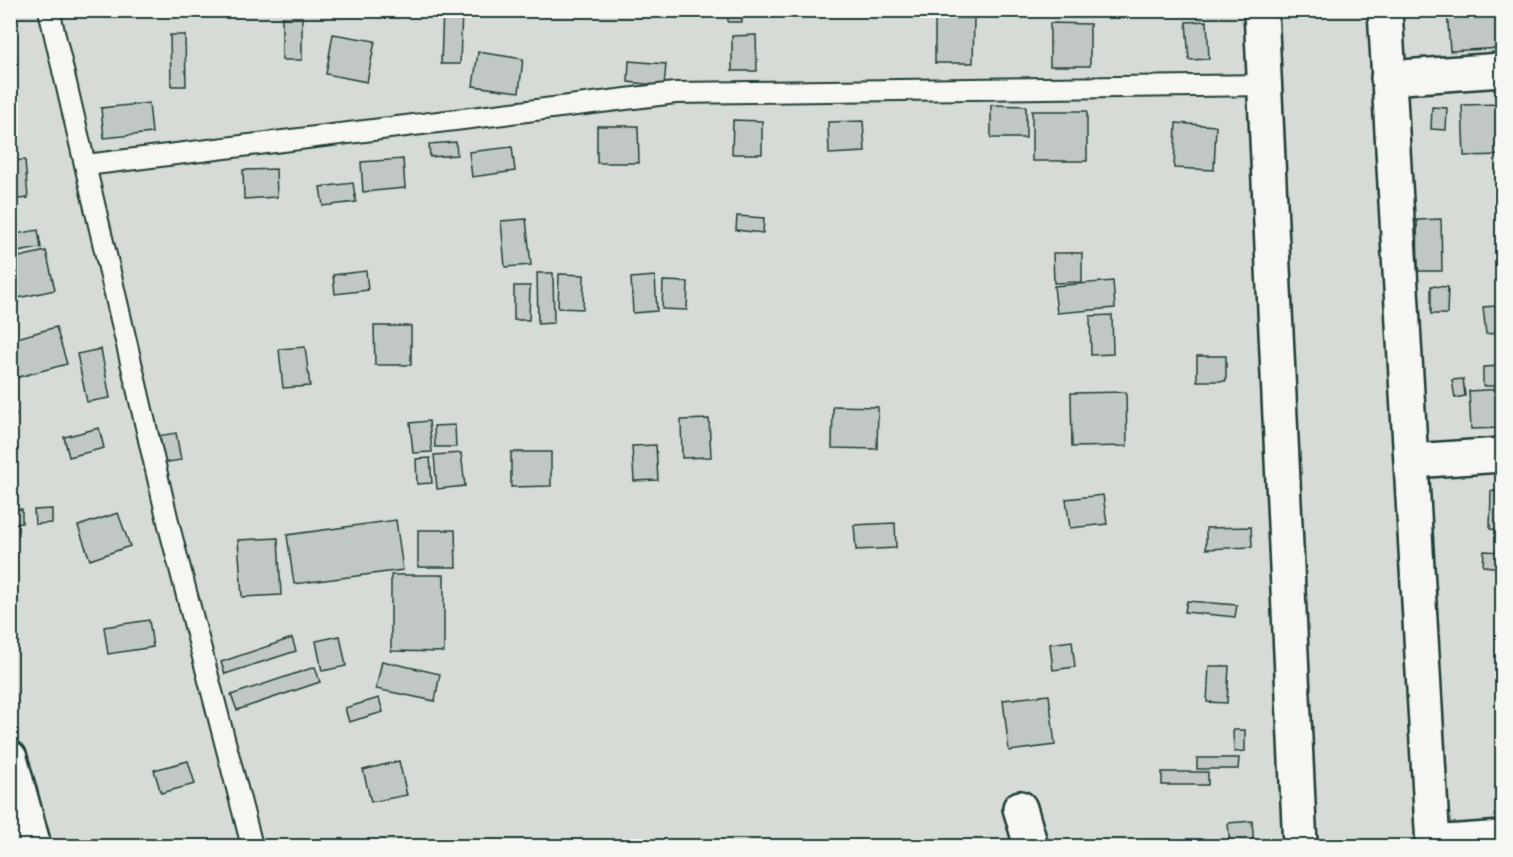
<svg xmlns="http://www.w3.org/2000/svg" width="1513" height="857" font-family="'Playpen Sans',sans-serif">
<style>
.green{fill:#d6dbd6;stroke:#7a8c85;stroke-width:1.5}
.building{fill:#c1c8c3;stroke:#1f3d34;stroke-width:1.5}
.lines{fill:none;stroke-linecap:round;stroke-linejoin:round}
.service-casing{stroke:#1f3d34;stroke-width:24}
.minor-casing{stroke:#1f3d34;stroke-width:38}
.service{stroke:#f6f6f2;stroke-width:20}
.minor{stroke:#f6f6f2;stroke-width:33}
</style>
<rect width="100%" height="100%" fill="#f6f6f2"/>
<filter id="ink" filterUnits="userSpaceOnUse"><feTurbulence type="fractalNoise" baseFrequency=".0167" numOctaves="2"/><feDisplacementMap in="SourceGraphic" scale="12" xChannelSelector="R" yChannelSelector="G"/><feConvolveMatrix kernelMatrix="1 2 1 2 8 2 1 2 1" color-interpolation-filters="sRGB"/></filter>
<g filter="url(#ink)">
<!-- green -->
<rect class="green" x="11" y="11" width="1491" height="835"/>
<!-- building -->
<g class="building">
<polygon points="443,10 462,10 460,64 441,64"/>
<rect x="728" y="10" width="14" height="12"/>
<polygon points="1447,10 1501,10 1502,48 1450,51"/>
<rect x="282" y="17" width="20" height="43"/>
<polygon points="935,17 974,18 973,63 935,63"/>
<polygon points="1207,21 1209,59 1189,60 1186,22"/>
<polygon points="1050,23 1090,24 1090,66 1050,66"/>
<polygon points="333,34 375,41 367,82 326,74"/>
<polygon points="170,35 185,35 186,86 171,86"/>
<polygon points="756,35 757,71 732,71 732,36"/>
<polygon points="478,52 523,59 519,92 473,86"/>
<polygon points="629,61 666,64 664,86 628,82"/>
<polygon points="10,96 18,121 10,123"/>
<polygon points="149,103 152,133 104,138 101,108"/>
<polygon points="1501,104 1502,155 1464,156 1462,105"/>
<polygon points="991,105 1026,106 1026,138 991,138"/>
<polygon points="1432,107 1447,108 1446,130 1431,129"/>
<rect x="1032" y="111" width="55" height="50"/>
<polygon points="733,120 762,121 762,154 732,154"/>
<polygon points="863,121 865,152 829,154 828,122"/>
<polygon points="1176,123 1216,126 1214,170 1174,168"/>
<polygon points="597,126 638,126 639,163 597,163"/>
<polygon points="456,142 457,155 430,157 429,144"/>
<polygon points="512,147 515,171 472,177 469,152"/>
<polygon points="403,159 405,188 363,192 361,162"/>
<polygon points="25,160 28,198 10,200 10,161"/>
<polygon points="276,169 277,197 244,199 243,170"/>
<polygon points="353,183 356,202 323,206 320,187"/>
<polygon points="737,216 764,218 763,233 736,230"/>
<polygon points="526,219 531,265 505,267 501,221"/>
<polygon points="1441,219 1442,271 1418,271 1417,220"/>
<polygon points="38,230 41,248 11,253 10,235"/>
<polygon points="46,251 55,290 13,299 10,259"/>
<polygon points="1053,253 1082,253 1082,282 1054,283"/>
<polygon points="366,271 368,290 335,294 333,275"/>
<polygon points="537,273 553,273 554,323 538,324"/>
<polygon points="559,274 584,275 583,309 558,308"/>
<polygon points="655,276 657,311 633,313 631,278"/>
<polygon points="663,281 688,282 687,310 662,309"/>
<polygon points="1113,281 1115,308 1057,313 1054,286"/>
<polygon points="514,286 530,286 529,320 514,320"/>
<polygon points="1431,286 1448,287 1447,314 1431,314"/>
<polygon points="1496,306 1498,333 1486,334 1483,307"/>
<polygon points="1112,315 1113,354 1091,355 1090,316"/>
<polygon points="374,326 411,326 411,365 375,365"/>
<polygon points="56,327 67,364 15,378 10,362 10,340"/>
<polygon points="305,347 310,386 283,388 279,349"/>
<polygon points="101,349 110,398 87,402 77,354"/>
<rect x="1197" y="356" width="29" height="25"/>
<polygon points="1502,366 1502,386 1483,386 1483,367"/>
<polygon points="1463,379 1465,396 1455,398 1452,380"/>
<polygon points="1502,389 1502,428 1471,429 1469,391"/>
<polygon points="1126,392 1127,446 1072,447 1071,393"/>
<polygon points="10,394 16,415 10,417"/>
<polygon points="833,406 878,407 877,449 832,448"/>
<polygon points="709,419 711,457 682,458 681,420"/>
<polygon points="429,421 432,452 413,453 410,423"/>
<polygon points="455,425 456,447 435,447 434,426"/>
<polygon points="99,428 104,448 69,457 64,437"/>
<polygon points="176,433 181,460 163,463 157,436"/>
<polygon points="656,445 658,480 634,481 632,446"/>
<polygon points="511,452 551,452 551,486 511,487"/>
<polygon points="461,453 465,486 437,489 434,455"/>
<polygon points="430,458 432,483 417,484 416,459"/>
<polygon points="1491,491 1502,492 1502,530 1490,529"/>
<polygon points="1103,495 1107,524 1070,528 1066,499"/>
<polygon points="22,509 22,523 10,524 10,510"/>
<polygon points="52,509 52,523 35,524 34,510"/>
<polygon points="118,513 130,546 90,560 78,526"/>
<polygon points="396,520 403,570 294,584 287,535"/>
<polygon points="895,523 896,548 856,550 854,525"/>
<polygon points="1251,527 1252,547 1206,549 1206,528"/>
<polygon points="418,530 455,530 456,567 418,567"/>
<polygon points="278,538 281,595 242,597 238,540"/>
<polygon points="1484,551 1502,552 1502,568 1483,566"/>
<polygon points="391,575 444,575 444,652 391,651"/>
<polygon points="1187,601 1237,605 1235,617 1185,612"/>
<polygon points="149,620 153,647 108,654 104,627"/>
<polygon points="340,636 346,666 322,671 316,641"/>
<polygon points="292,638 296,651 225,674 221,662"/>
<polygon points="1072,641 1075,667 1053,670 1050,644"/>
<polygon points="382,661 440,674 435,701 376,689"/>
<polygon points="1209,666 1229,666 1227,703 1207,702"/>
<polygon points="315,667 320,682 237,710 231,695"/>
<polygon points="1049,695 1055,745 1009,751 1003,700"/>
<polygon points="379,698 383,712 349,722 345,708"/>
<polygon points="1233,730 1245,730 1245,751 1234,752"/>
<polygon points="1197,758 1239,758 1238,769 1197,769"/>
<polygon points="188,761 195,784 161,793 154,770"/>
<polygon points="399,761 407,795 371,802 363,770"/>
<rect x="1162" y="772" width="46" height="13"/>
<polygon points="1252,821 1254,846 1230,846 1228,823"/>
</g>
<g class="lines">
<defs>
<g id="service">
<polyline points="49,10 170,530 252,846"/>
<polyline points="86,165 675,93 1267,85"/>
</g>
<g id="minor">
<polyline points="1261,10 1300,846"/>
<polyline points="1385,10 1433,846"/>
<polyline points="1388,78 1502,70"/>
<polyline points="1412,461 1502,455"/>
<polyline points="10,758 34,846"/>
<polyline points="1020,808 1031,846"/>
<polyline points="1432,843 1502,838"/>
</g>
</defs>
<!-- service casing -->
<use href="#service" class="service-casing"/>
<!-- minor casing -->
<use href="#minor" class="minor-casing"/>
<!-- service -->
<use href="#service" class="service"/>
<!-- minor -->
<use href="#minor" class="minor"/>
</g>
</g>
<!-- margin -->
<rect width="1513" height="857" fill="none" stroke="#f6f6f2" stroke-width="36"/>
<rect x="18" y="18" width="1477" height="821" fill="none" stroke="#1f3d34" stroke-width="2" filter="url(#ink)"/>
</svg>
